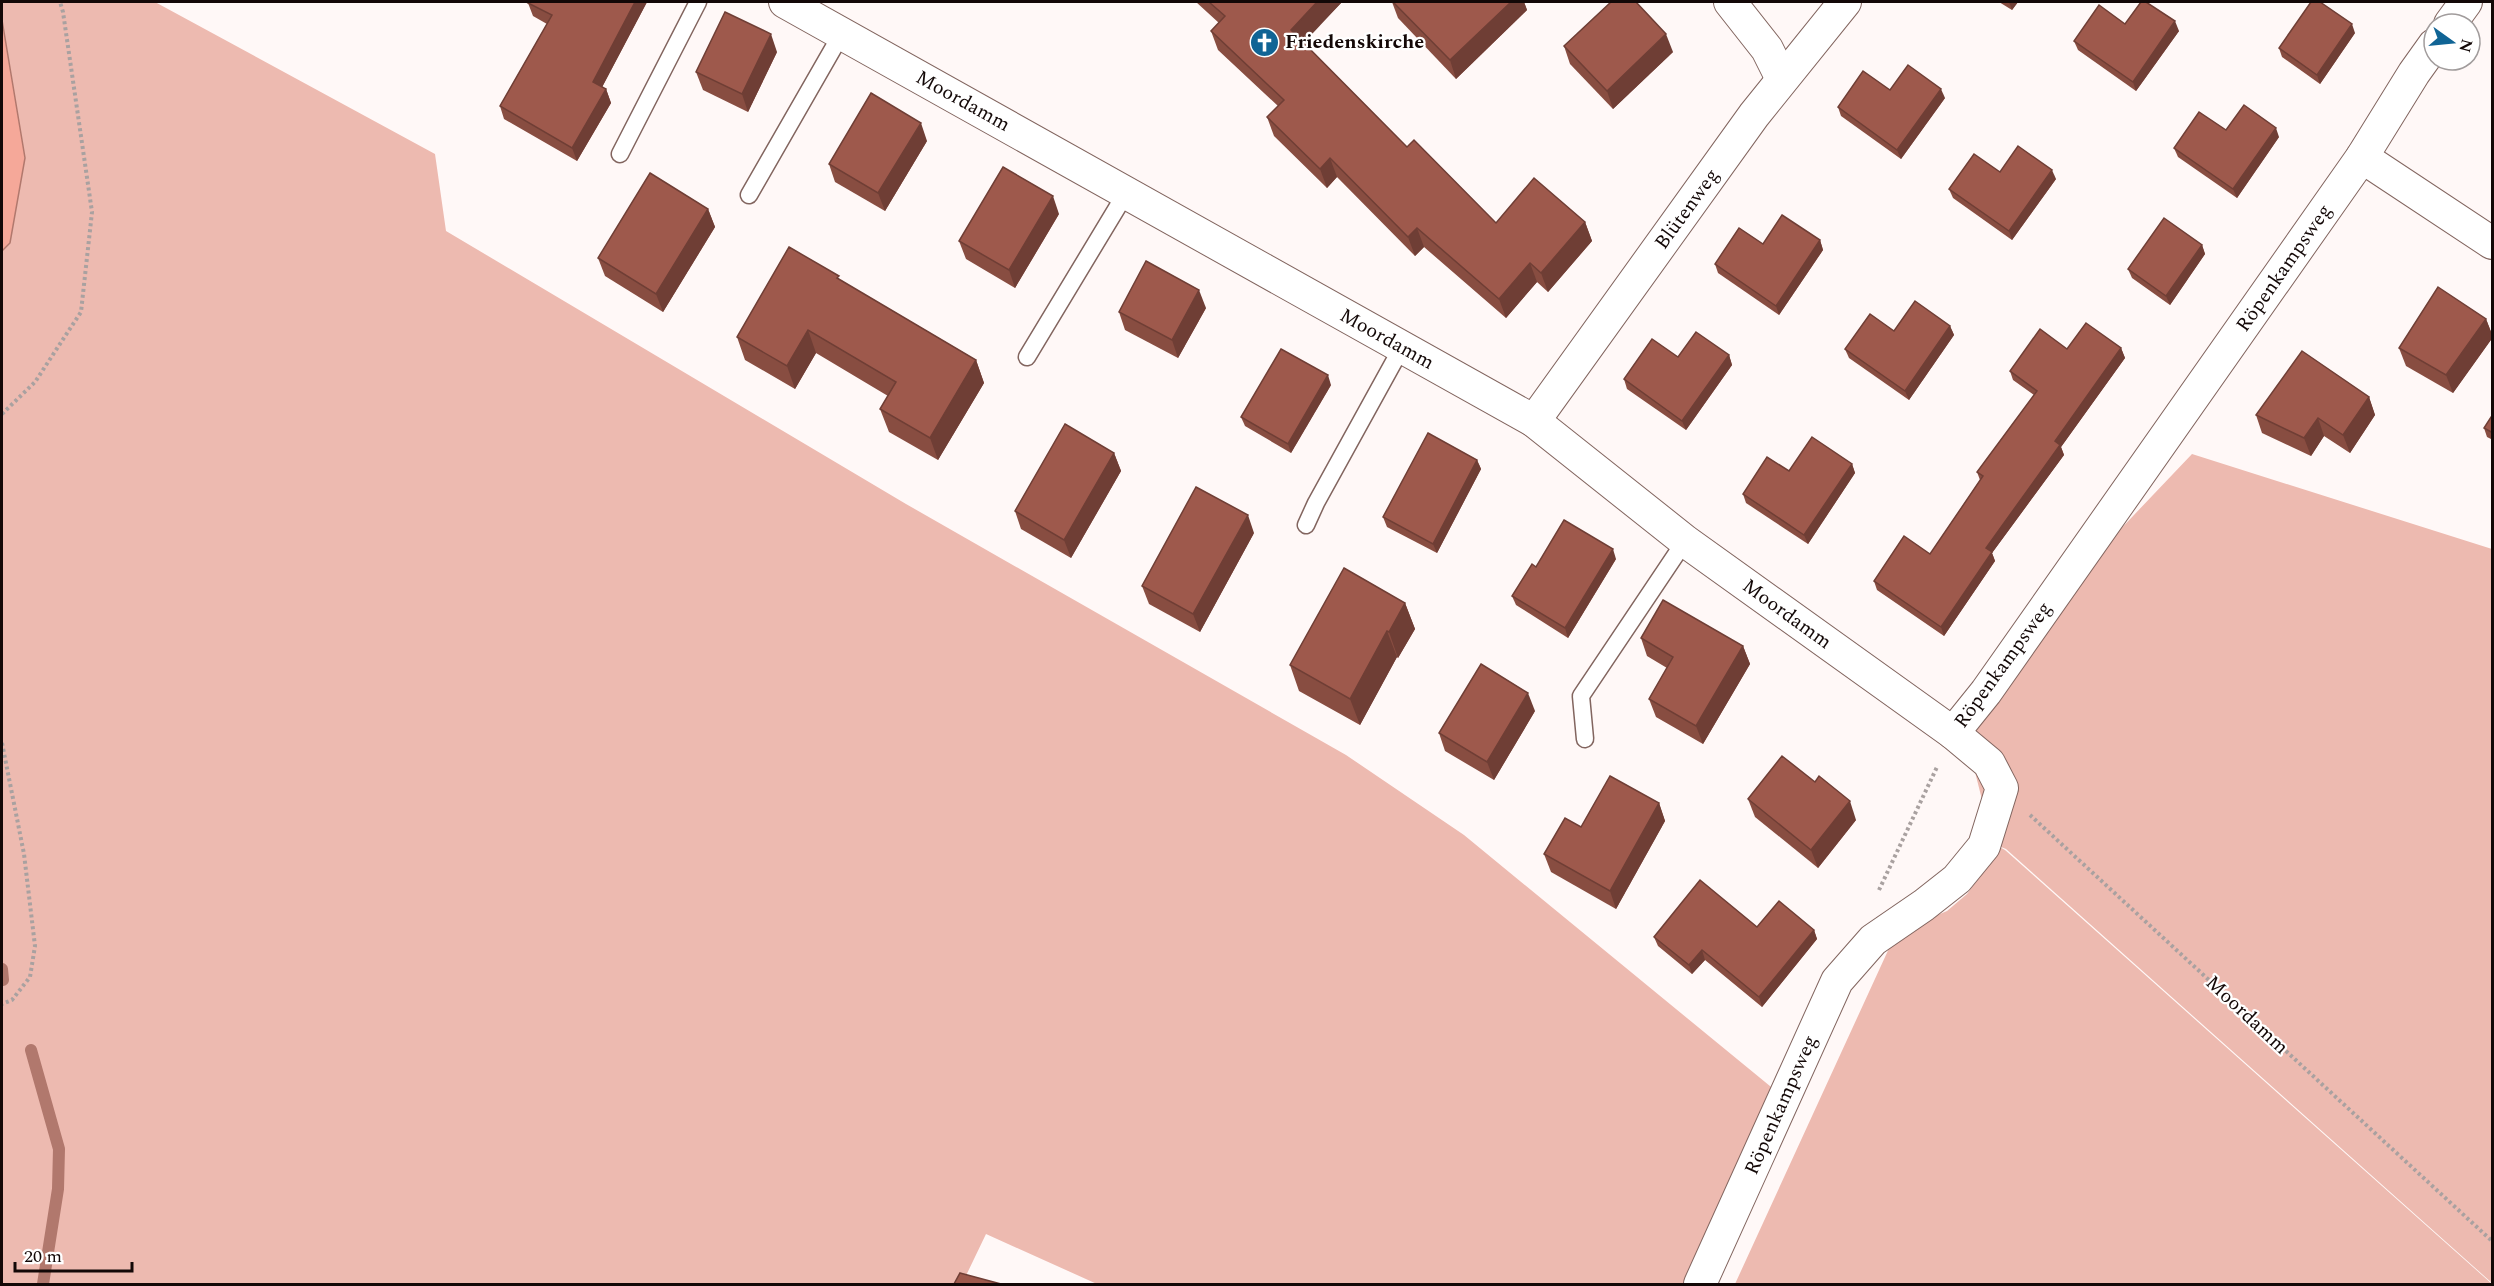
<svg xmlns="http://www.w3.org/2000/svg" width="2494" height="1286" font-family="Spectral,serif">
<style>
.green{fill:#edbab0}
.water{fill:#f5a899;stroke:#b1786d;stroke-width:1.5}
.lines{fill:none;stroke-linecap:round;stroke-linejoin:round}
.stream{stroke:#b1786d;stroke-width:12}
.lane-casing{stroke:#82655f;stroke-width:19}
.street-casing{stroke:#82655f;stroke-width:34}
.path{stroke:#a9a1a0;stroke-width:4;stroke-dasharray:3 3;stroke-linecap:butt}
.lane{stroke:#fff;stroke-width:16}
.street{stroke:#fff;stroke-width:32}
.wall{fill:#884d41}
.shaded-wall{fill:#6f3e35}
.building{fill:#9e594c;stroke:#6f3e35;stroke-width:1.5}
.labels{text-anchor:middle;dominant-baseline:central;stroke-width:4.5;stroke-linejoin:round;paint-order:stroke}
.poi-label{font-size:20px;font-weight:bold;fill:#130807;stroke:#fff;text-anchor:start}
.street-label{font-size:20px;fill:#130807;stroke:#fff}
</style>
<rect width="100%" height="100%" fill="#fff8f7"/>
<!-- green -->
<g class="green">
<polygon points="2,2 155,2 435,154 446,231 906,504 1346,755 1464,835 1782,1096 1690,1284 1097,1284 986,1234 962,1284 2,1284 2,251 10,243 25,158 2,20"/>
<polygon points="2192,454 2492,549 2492,1283 2006,849 1996,845 2005,850 2492,1284 1735,1284 1891,944 1907,928 1947,911 1967,894 1990,863 1993,843 1957,701"/>
</g>
<!-- water -->
<polygon class="water" points="2,20 25,158 10,243 2,251"/>
<g class="lines">
<!-- stream -->
<g class="stream">
<polyline points="2,969 3,980"/>
<polyline points="31,1050 59,1149 58,1189 43,1284"/>
</g>
<defs>
<g id="lane">
<polyline points="620,154 698,2"/>
<polyline points="749,195 842,33"/>
<polyline points="1027,357 1126,193"/>
<polyline points="1306,525 1316,503 1402,347"/>
<polyline points="1585,739 1581,696 1685,541"/>
</g>
<g id="street">
<polyline points="785,2 1534,421 1685,541 1953,733 1989,763 2002,788 1984,846 1957,879 1924,905 1873,940 1837,981 1700,1284"/>
<polyline points="1730,2 1767,49 1782,79"/>
<polyline points="2450,24 2466,2"/>
<polyline points="2362,157 2492,243"/>
<polyline points="1534,421 1754,115 1845,2"/>
<polyline points="1953,733 1986,692 2362,157 2414,73 2434,45"/>
</g>
</defs>
<!-- lane casing -->
<use href="#lane" class="lane-casing"/>
<!-- street casing -->
<use href="#street" class="street-casing"/>
<!-- path -->
<g class="path">
<polyline points="2,414 35,382 81,312 92,212 63,12 60,2"/>
<polyline points="2,743 24,854 35,946 30,977 12,1000 2,1004"/>
<polyline points="2030,815 2492,1241"/>
<polyline points="1879,890 1937,767"/>
</g>
<!-- lane -->
<use href="#lane" class="lane"/>
<!-- street -->
<use href="#street" class="street"/>
</g>
<!-- wall -->
<g class="wall">
<polygon points="647,2 602,87 606,89 611,103 577,161 504,119 500,106 547,24 533,16 528,3"/>
<polygon points="1196,2 1342,2 1303,42 1407,147 1496,223 1585,222 1592,241 1548,292 1537,282 1506,318 1424,247 1415,256 1337,177 1327,188 1274,136 1267,117 1278,106 1218,50 1211,31 1219,23"/>
<polygon points="1392,2 1524,2 1527,10 1456,79 1398,18"/>
<polygon points="1999,2 2018,2 2012,10"/>
<polygon points="2125,24 2179,31 2136,91 2078,50 2074,41"/>
<polygon points="2355,33 2320,84 2282,57 2279,48"/>
<polygon points="1564,46 1673,52 1613,109 1570,64"/>
<polygon points="777,52 748,112 703,90 696,72"/>
<polygon points="1890,90 1945,98 1901,159 1841,116 1838,107"/>
<polygon points="2279,137 2237,198 2178,157 2174,148"/>
<polygon points="927,141 885,211 835,182 829,164"/>
<polygon points="2000,172 2056,179 2012,240 1953,198 1949,189"/>
<polygon points="708,209 715,227 663,312 605,276 598,258"/>
<polygon points="1059,214 1015,288 966,259 959,241"/>
<polygon points="1820,240 1823,250 1779,315 1718,273 1715,264 1763,244"/>
<polygon points="2202,245 2205,254 2170,305 2132,278 2128,269"/>
<polygon points="840,280 976,360 984,383 938,460 889,432 880,409 888,396 816,353 795,389 745,360 737,337"/>
<polygon points="1206,308 1178,358 1125,330 1119,312"/>
<polygon points="2486,319 2493,337 2453,393 2406,366 2399,348"/>
<polygon points="1950,326 1954,335 1909,400 1849,358 1845,349 1894,331"/>
<polygon points="2121,348 2125,358 2061,447 2064,455 1992,553 1995,561 1944,636 1877,590 1874,581 1930,554 1980,480 1977,472 2034,395 2013,380 2010,371 2067,349"/>
<polygon points="1729,355 1732,365 1686,430 1627,389 1624,379 1678,357"/>
<polygon points="1331,385 1291,453 1245,426 1241,417"/>
<polygon points="2369,397 2375,415 2350,453 2324,436 2311,456 2262,433 2256,415"/>
<polygon points="2493,414 2493,440 2487,437 2484,428"/>
<polygon points="1114,453 1121,471 1071,558 1021,529 1015,511"/>
<polygon points="1477,460 1481,469 1437,553 1387,527 1383,517"/>
<polygon points="1852,464 1855,473 1808,544 1746,503 1743,494 1789,471"/>
<polygon points="1254,533 1200,632 1149,604 1142,586"/>
<polygon points="1616,559 1568,638 1516,605 1512,596 1536,567"/>
<polygon points="1405,603 1415,629 1398,658 1397,657 1360,725 1299,691 1290,665"/>
<polygon points="1641,638 1743,646 1750,664 1703,744 1656,717 1649,699 1667,668 1647,656"/>
<polygon points="1535,711 1494,780 1445,751 1439,733"/>
<polygon points="1748,799 1856,820 1818,868 1755,817"/>
<polygon points="1659,803 1665,821 1616,909 1551,872 1544,854 1581,827"/>
<polygon points="1757,927 1814,930 1817,939 1762,1007 1705,960 1692,974 1658,946 1654,937"/>
</g>
<!-- shaded-wall -->
<g class="shaded-wall">
<polygon points="635,2 647,2 598,95 593,82"/>
<polygon points="1317,2 1342,2 1298,49 1291,30"/>
<polygon points="1511,2 1524,2 1527,10 1456,79 1450,60"/>
<polygon points="2009,2 2018,2 2012,10"/>
<polygon points="2175,21 2179,31 2136,91 2133,82"/>
<polygon points="2352,24 2355,33 2320,84 2317,75"/>
<polygon points="771,34 777,52 748,112 742,94"/>
<polygon points="1666,34 1673,52 1613,109 1607,91"/>
<polygon points="606,89 611,103 577,161 572,148"/>
<polygon points="1941,89 1945,98 1901,159 1897,150"/>
<polygon points="921,123 927,141 885,211 878,193"/>
<polygon points="2276,128 2279,137 2237,198 2233,189"/>
<polygon points="1330,158 1337,177 1327,188 1320,169"/>
<polygon points="2052,170 2056,179 2012,240 2009,231"/>
<polygon points="1053,196 1059,214 1015,288 1009,270"/>
<polygon points="708,209 715,227 663,312 656,294"/>
<polygon points="1585,222 1592,241 1548,292 1541,273"/>
<polygon points="1417,228 1424,247 1415,256 1408,237"/>
<polygon points="1820,240 1823,250 1779,315 1776,306"/>
<polygon points="2202,245 2205,254 2170,305 2166,296"/>
<polygon points="1530,263 1537,282 1506,318 1499,299"/>
<polygon points="1199,290 1206,308 1178,358 1172,340"/>
<polygon points="2486,319 2493,337 2453,393 2446,375"/>
<polygon points="1950,326 1954,335 1909,400 1905,391"/>
<polygon points="808,330 816,353 795,389 787,366"/>
<polygon points="2121,348 2125,358 2061,447 2064,455 1992,553 1995,561 1944,636 1941,627 1986,548 2055,441"/>
<polygon points="1729,355 1732,365 1686,430 1682,421"/>
<polygon points="976,360 984,383 938,460 930,438"/>
<polygon points="1328,375 1331,385 1291,453 1288,444"/>
<polygon points="2369,397 2375,415 2350,453 2343,435"/>
<polygon points="2318,418 2324,436 2311,456 2304,438"/>
<polygon points="1114,453 1121,471 1071,558 1064,540"/>
<polygon points="1477,460 1481,469 1437,553 1433,544"/>
<polygon points="1852,464 1855,473 1808,544 1804,535"/>
<polygon points="1248,515 1254,533 1200,632 1193,614"/>
<polygon points="1613,549 1616,559 1568,638 1565,628"/>
<polygon points="1405,603 1415,629 1398,658 1389,632"/>
<polygon points="1387,631 1397,657 1360,725 1350,699"/>
<polygon points="1743,646 1750,664 1703,744 1696,726"/>
<polygon points="1528,693 1535,711 1494,780 1487,762"/>
<polygon points="1850,801 1856,820 1818,868 1811,850"/>
<polygon points="1659,803 1665,821 1616,909 1610,891"/>
<polygon points="1814,930 1817,939 1762,1007 1759,997"/>
<polygon points="1702,950 1705,960 1692,974 1689,965"/>
</g>
<!-- building -->
<g class="building">
<polygon points="529,2 635,2 593,82 606,89 572,148 500,106 552,15 528,3"/>
<polygon points="1209,2 1317,2 1291,30 1407,147 1414,140 1496,223 1534,178 1585,222 1541,273 1530,263 1499,299 1417,228 1408,237 1330,158 1320,169 1267,117 1284,100 1211,31 1225,16"/>
<polygon points="1393,2 1511,2 1450,60"/>
<polygon points="1611,2 1636,2 1666,34 1607,91 1564,46"/>
<polygon points="2141,2 2146,2 2175,21 2133,82 2074,41 2099,5 2125,24"/>
<polygon points="2311,2 2320,2 2352,24 2317,75 2279,48"/>
<polygon points="725,12 771,34 742,94 696,72"/>
<polygon points="1908,65 1941,89 1897,150 1838,107 1863,71 1890,90"/>
<polygon points="871,93 921,123 878,193 829,164"/>
<polygon points="2244,105 2276,128 2233,189 2174,148 2199,112 2226,130"/>
<polygon points="2018,146 2052,170 2009,231 1949,189 1974,154 2000,172"/>
<polygon points="1003,167 1053,196 1009,270 959,241"/>
<polygon points="650,173 708,209 656,294 598,258"/>
<polygon points="1782,215 1820,240 1776,306 1715,264 1739,228 1763,244"/>
<polygon points="2164,218 2202,245 2166,296 2128,269"/>
<polygon points="789,247 839,276 837,278 976,360 930,438 880,409 896,382 808,330 787,366 737,337"/>
<polygon points="1146,261 1199,290 1172,340 1119,312"/>
<polygon points="2438,287 2486,319 2446,375 2399,348"/>
<polygon points="1915,301 1950,326 1905,391 1845,349 1870,314 1894,331"/>
<polygon points="2086,323 2121,348 2055,441 2060,445 1986,548 1992,552 1941,627 1874,581 1904,536 1930,554 1983,476 1977,472 2037,391 2010,371 2040,329 2067,349"/>
<polygon points="1696,332 1729,355 1682,421 1624,379 1652,339 1678,357"/>
<polygon points="1281,349 1328,375 1288,444 1241,417"/>
<polygon points="2302,351 2369,397 2343,435 2318,418 2304,438 2256,415"/>
<polygon points="2493,414 2493,433 2484,428"/>
<polygon points="1065,424 1114,453 1064,540 1015,511"/>
<polygon points="1428,433 1477,460 1433,544 1383,517"/>
<polygon points="1812,437 1852,464 1804,535 1743,494 1767,457 1789,471"/>
<polygon points="1196,487 1248,515 1193,614 1142,586"/>
<polygon points="1564,520 1613,549 1565,628 1512,596 1532,564 1536,567"/>
<polygon points="1344,568 1405,603 1389,632 1387,631 1350,699 1290,665"/>
<polygon points="1663,600 1743,646 1696,726 1649,699 1673,657 1641,638"/>
<polygon points="1481,664 1528,693 1487,762 1439,733"/>
<polygon points="1782,756 1815,782 1819,776 1850,801 1811,850 1748,799"/>
<polygon points="1610,776 1659,803 1610,891 1544,854 1565,818 1581,827"/>
<polygon points="1700,880 1757,927 1779,901 1814,930 1759,997 1702,950 1689,965 1654,937"/>
<polygon points="960,1273 1001,1284 954,1284"/>
</g>
<!-- icons -->
<defs>
<symbol id="church-disc" viewBox="-11 -11 22 22"><circle r="9.5" fill="#106495" stroke="#fff"/><path d="M-1.2-6h2.4v3.5h3.3v2.4h-3.3V6h-2.4V-.1h-3.3v-2.4h3.3Z" fill="#fff"/></symbol>
</defs>
<g fill-rule="evenodd">
<use href="#church-disc" x="1248" y="26" width="33" height="33"/>
</g>
<g class="labels">
<!-- poi labels -->
<g class="poi-label">
<text x="1285" y="42">Friedenskirche</text>
</g>
<!-- street labels -->
<g class="street-label">
<text transform="translate(963 101) rotate(29)">Moordamm</text>
<text transform="translate(1687 209) rotate(-54)">Blütenweg</text>
<text transform="translate(2284 268) rotate(-55)">Röpenkampsweg</text>
<text transform="translate(1387 339) rotate(29)">Moordamm</text>
<text transform="translate(1787 614) rotate(36)">Moordamm</text>
<text transform="translate(2003 665) rotate(-54)">Röpenkampsweg</text>
<text transform="translate(2247 1015) rotate(43)">Moordamm</text>
<text transform="translate(1781 1105) rotate(-66)">Röpenkampsweg</text>
</g>
</g>
<!-- border -->
<rect width="2494" height="1286" fill="none" stroke="#130807" stroke-width="6"/>
<!-- north arrow -->
<g transform="translate(2452 42) rotate(105)"><circle r="28" fill="#ffffff" stroke="#a19c9c" stroke-width="1.5"/>
<path d="M0-4.5L10 22L0 15L-10 22Z" fill="#106495"/>
<text y="-9" font-size="16" font-weight="bold" text-anchor="middle" fill="#130807">N</text>
</g>
<!-- scale -->
<path d="M15 1262v9h117v-9" fill="none" stroke="#130807" stroke-width="3"/>
<text x="24" y="1262" font-size="18" fill="#130807" stroke="#ffffff" stroke-width="4.5" paint-order="stroke">20 m</text>
</svg>
